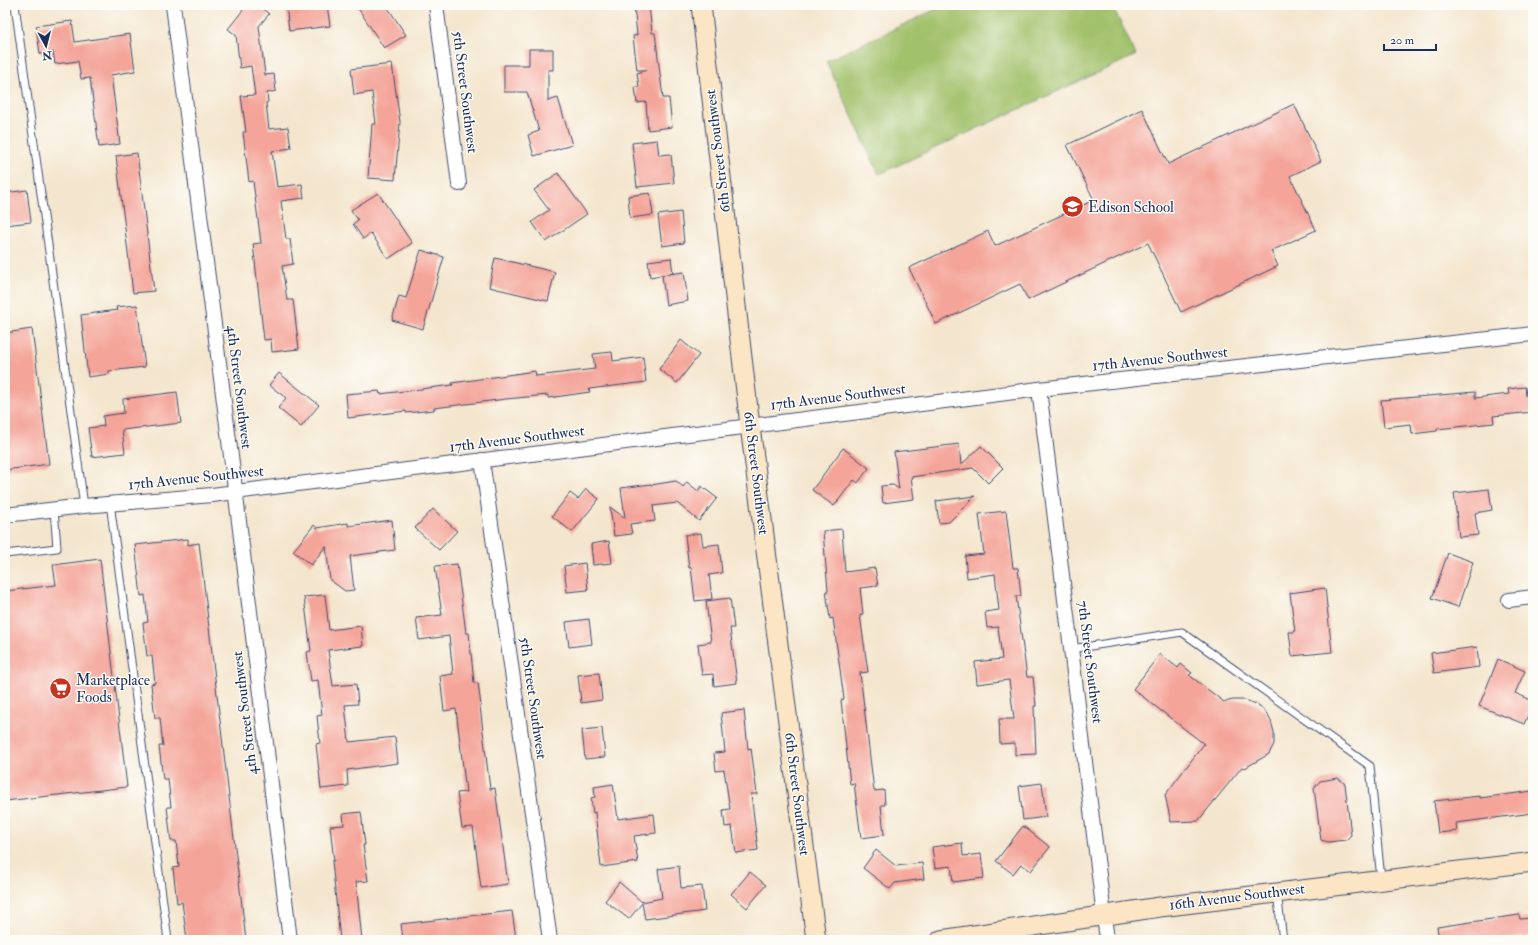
<svg xmlns="http://www.w3.org/2000/svg" width="1538" height="945" font-family="'IM FELL Double Pica',serif">
<style>
.green{fill:#a1c16a;stroke:#5e7864}
.building{fill:#f4a499}
.lines{fill:none;stroke-linecap:round;stroke-linejoin:round}
.lane-casing{stroke:#3c4a6f;stroke-width:9}
.street-casing{stroke:#3c4a6f;stroke-width:16}
.secondary-casing{stroke:#3c4a6f;stroke-width:21}
.lane{stroke:#fff;stroke-width:7}
.street{stroke:#fff;stroke-width:14}
.secondary{stroke:#fce5c4;stroke-width:19}
.labels{text-anchor:middle;dominant-baseline:central;stroke-width:3;stroke-linejoin:round;paint-order:stroke}
.street-label{font-size:15px;fill:#1b2f5e;stroke:#fdfcf7}
.poi-label{font-size:15px;fill:#1b2f5e;stroke:#fdfcf7;text-anchor:start}
</style>
<rect width="100%" height="100%" fill="#fdfcf7"/>
<filter id="ink" filterUnits="userSpaceOnUse"><feTurbulence type="fractalNoise" baseFrequency=".025" numOctaves="2"/><feDisplacementMap in="SourceGraphic" scale="8" xChannelSelector="R" yChannelSelector="G"/><feConvolveMatrix kernelMatrix="1 2 1 2 8 2 1 2 1" color-interpolation-filters="sRGB"/></filter>
<filter id="wash" filterUnits="userSpaceOnUse"><feTurbulence type="fractalNoise" baseFrequency=".012" numOctaves="4" result="noise"/><feDisplacementMap in="SourceGraphic" scale="16" xChannelSelector="R" yChannelSelector="G"/><feGaussianBlur stdDeviation="0.9" result="paint"/><feColorMatrix in="noise" values="0 0 0 0 0 0 0 0 0 0 0 0 0 0 0 0 0 1.4 0 .05"/><feComposite in="paint" operator="in"/></filter>
<g filter="url(#wash)">
<rect width="100%" height="100%" fill="#f4e6ce"/>
<!-- green -->
<polygon class="green" points="945,5 1112,5 1136,55 879,174 826,61"/>
<g id="blocks">
<!-- building -->
<g class="building">
<polygon points="247,5 258,5 269,14 259,26 265,75 274,74 276,91 267,93 268,102 266,103 269,129 288,127 291,148 272,151 277,187 302,184 304,198 281,201 286,239 290,239 293,264 282,266 287,300 293,300 299,349 272,352 271,339 264,340 253,244 261,243 253,181 249,182 243,132 246,132 241,96 255,95 251,66 240,68 236,35 228,29"/>
<polygon points="286,5 327,5 330,26 289,31"/>
<polygon points="356,5 386,5 406,35 384,48"/>
<polygon points="634,5 649,5 652,33 655,33 663,98 669,98 672,127 648,130 646,102 637,103 635,87 639,87 637,73 647,70 637,70 633,36 637,35"/>
<polygon points="72,21 75,42 130,34 135,71 111,75 120,144 99,147 90,78 81,79 78,61 55,64 53,52 40,54 36,26"/>
<polygon points="529,49 553,49 553,70 548,70 548,101 558,98 572,145 534,156 528,135 539,131 527,92 504,92 504,65 529,65"/>
<polygon points="392,64 400,122 395,180 368,178 372,124 376,124 372,92 354,95 351,69"/>
<polygon points="1294,104 1321,161 1290,176 1316,230 1271,251 1278,266 1181,312 1148,243 1028,300 1020,284 936,324 909,268 988,231 995,246 1094,200 1067,145 1142,109 1168,164"/>
<polygon points="657,140 659,155 671,154 674,183 637,187 632,143"/>
<polygon points="137,153 154,291 133,293 116,156"/>
<polygon points="558,173 587,214 546,242 532,222 549,210 534,190"/>
<polygon points="27,190 31,222 5,225 5,193"/>
<polygon points="378,193 412,243 388,259 371,233 363,239 353,224 358,220 351,210"/>
<polygon points="650,193 653,215 630,218 628,196"/>
<polygon points="681,212 684,243 662,246 658,215"/>
<polygon points="421,250 444,257 423,329 392,320 399,296 406,298"/>
<polygon points="495,258 555,272 548,301 489,287"/>
<polygon points="671,258 673,273 650,277 648,261"/>
<polygon points="684,272 688,301 666,305 662,275"/>
<polygon points="137,305 145,367 109,371 109,374 88,377 81,315 117,310 116,307"/>
<polygon points="32,329 49,464 5,470 5,333"/>
<polygon points="681,340 699,355 677,383 659,369"/>
<polygon points="612,352 613,361 643,357 646,382 589,389 590,392 548,398 548,395 506,399 434,408 434,410 406,413 406,411 348,418 346,394 379,391 380,394 453,385 452,383 535,371 536,376 595,369 593,354"/>
<polygon points="279,373 319,405 301,427 278,408 286,398 269,385"/>
<polygon points="1525,387 1526,396 1533,395 1533,412 1493,416 1494,423 1437,429 1437,431 1412,434 1411,424 1384,427 1381,400 1475,392 1475,398 1509,394 1508,389"/>
<polygon points="177,392 181,423 122,430 125,453 92,457 88,428 104,426 103,416 124,413 123,399"/>
<polygon points="959,444 961,465 981,446 1003,468 988,483 973,468 911,477 914,499 883,503 881,486 893,485 899,489 894,452"/>
<polygon points="843,448 869,468 858,483 854,480 834,506 812,490"/>
<polygon points="676,481 683,487 687,482 698,491 701,486 717,498 699,521 677,503 653,506 655,521 630,524 632,534 614,536 610,507 625,518 621,488 651,484 651,485"/>
<polygon points="586,489 599,499 572,532 552,516 570,493 578,499"/>
<polygon points="1489,489 1492,510 1475,513 1478,535 1459,537 1454,493"/>
<polygon points="975,496 949,522 939,523 936,501"/>
<polygon points="433,509 457,531 439,550 415,528"/>
<polygon points="1006,511 1013,568 1018,568 1021,596 1016,596 1027,677 1033,677 1036,706 1034,706 1036,754 1015,755 1015,743 1000,744 999,719 1014,719 1009,680 977,684 975,662 1002,659 998,627 987,628 985,612 999,610 995,574 967,578 965,556 984,554 979,514"/>
<polygon points="392,520 395,550 350,556 354,590 345,591 330,580 326,546 311,565 293,551 314,525 317,528 348,523 348,526"/>
<polygon points="842,529 845,572 875,568 878,586 860,588 863,614 860,615 868,672 860,673 874,791 884,790 885,805 881,805 884,835 861,838 854,783 850,784 841,700 844,699 833,618 830,619 826,591 828,591 823,531"/>
<polygon points="701,533 703,546 719,544 722,573 709,575 712,599 695,601 691,567 689,568 685,535"/>
<polygon points="188,539 188,545 199,543 246,940 187,940 182,902 177,903 173,868 179,867 176,841 171,841 167,807 171,807 168,779 163,779 159,746 163,746 160,718 155,718 151,684 155,683 152,656 147,656 143,623 148,622 145,595 141,596 135,545"/>
<polygon points="609,541 612,563 593,565 591,544"/>
<polygon points="1448,553 1473,562 1458,607 1432,598"/>
<polygon points="100,559 127,787 5,801 5,591 56,585 53,565"/>
<polygon points="585,563 588,590 567,592 564,566"/>
<polygon points="457,564 466,633 469,633 474,683 478,683 481,706 480,706 490,789 495,788 508,884 481,888 473,827 462,828 457,793 466,792 456,709 444,711 440,676 453,674 449,636 419,640 416,618 442,615 435,566"/>
<polygon points="1325,588 1332,652 1292,656 1289,632 1295,632 1290,593"/>
<polygon points="325,595 329,630 361,626 363,646 328,650 333,686 356,684 358,704 345,705 349,742 395,737 398,763 347,770 348,786 321,789 316,744 320,743 317,716 322,715 318,680 311,681 307,652 311,651 304,597"/>
<polygon points="730,598 734,628 730,628 737,683 714,686 713,674 702,675 698,644 711,642 706,601"/>
<polygon points="589,619 592,644 569,647 566,622"/>
<polygon points="1477,647 1479,667 1434,673 1431,653"/>
<polygon points="1160,654 1178,668 1181,664 1192,673 1189,675 1224,702 1233,700 1245,700 1256,704 1265,711 1271,721 1274,732 1274,744 1269,754 1245,768 1242,767 1198,821 1171,822 1165,795 1204,744 1133,689"/>
<polygon points="1498,659 1525,671 1515,693 1533,701 1533,704 1524,724 1479,706"/>
<polygon points="599,673 602,700 581,703 578,675"/>
<polygon points="744,710 748,749 751,748 757,794 751,794 758,850 736,853 732,826 725,827 723,810 730,809 724,770 716,771 714,753 725,752 721,713"/>
<polygon points="602,728 605,757 585,759 582,730"/>
<polygon points="1338,778 1345,784 1351,835 1346,840 1328,842 1321,840 1314,788 1320,781"/>
<polygon points="1042,783 1046,817 1023,820 1019,786"/>
<polygon points="613,784 618,819 654,814 656,833 634,836 638,862 601,867 595,812 593,813 591,798 595,797 594,787"/>
<polygon points="1533,791 1533,813 1456,823 1457,831 1438,833 1434,801 1480,796 1480,798"/>
<polygon points="361,812 365,845 363,845 368,881 356,882 362,940 340,940 332,861 334,861 330,826 344,825 343,814"/>
<polygon points="1023,826 1050,847 1031,871 1021,864 1013,874 996,861"/>
<polygon points="962,843 963,856 981,854 984,878 953,882 951,866 935,868 932,847"/>
<polygon points="876,850 896,866 922,863 924,879 895,883 890,889 863,868"/>
<polygon points="679,866 681,888 702,886 705,911 645,919 642,903 629,919 605,901 619,882 642,902 662,898 658,869"/>
<polygon points="750,872 766,885 747,908 731,894"/>
<polygon points="512,911 516,938 500,940 403,940 401,924"/>
<polygon points="1519,915 1520,919 1533,918 1533,936 1502,940 1439,940 1437,927"/>
</g>
</g>
</g>
<g filter="url(#ink)">
<use href="#blocks" fill-opacity="0" stroke="#3c4a6f" stroke-width="1"/>
<g class="lines">
<defs>
<g id="lane">
<polyline points="15,5 84,506"/>
<polyline points="110,503 168,940"/>
<polyline points="5,554 57,548 54,509"/>
<polyline points="1071,649 1182,632 1370,766 1381,880"/>
<polyline points="1277,893 1283,940"/>
</g>
<g id="street">
<polyline points="173,5 232,464 290,940"/>
<polyline points="436,5 459,184"/>
<polyline points="1039,389 1107,940"/>
<polyline points="482,460 550,940"/>
<polyline points="5,515 84,506 212,495 1039,389 1533,334"/>
<polyline points="1509,600 1533,597"/>
</g>
<g id="secondary">
<polyline points="701,5 750,426 816,940"/>
<polyline points="941,940 1160,907 1533,862"/>
</g>
</defs>
<!-- lane casing -->
<use href="#lane" class="lane-casing"/>
<!-- street casing -->
<use href="#street" class="street-casing"/>
<!-- secondary casing -->
<use href="#secondary" class="secondary-casing"/>
<!-- lane -->
<use href="#lane" class="lane"/>
<!-- street -->
<use href="#street" class="street"/>
<!-- secondary -->
<use href="#secondary" class="secondary"/>
</g>
</g>
<!-- icons -->
<defs>
<symbol id="school-disc" viewBox="-11 -11 22 22"><circle r="9.5" fill="#c8321e" stroke="#fdfcf7"/><path d="M0-5L7-2L0 1L-7-2ZM-4 1L0 2.5L4 1V4Q0 6-4 4Z" fill="#fff"/></symbol>
<symbol id="supermarket-disc" viewBox="-11 -11 22 22"><circle r="9.5" fill="#c8321e" stroke="#fdfcf7"/><path d="M-6-5.5h2.5l.6 2H6L4.5 2H-2.5L-4.4-4H-6ZM-1.5 3.2a1.3 1.3 0 1 0 .1 0ZM3 3.2a1.3 1.3 0 1 0 .1 0Z" fill="#fff"/></symbol>
</defs>
<g fill-rule="evenodd">
<use href="#school-disc" x="1060" y="194" width="25" height="25"/>
<use href="#supermarket-disc" x="48" y="676" width="25" height="25"/>
</g>
<g class="labels">
<!-- street labels -->
<g class="street-label">
<text transform="translate(465 92) rotate(83)">5th Street Southwest</text>
<text transform="translate(718 151) rotate(-97)">6th Street Southwest</text>
<text transform="translate(1160 359) rotate(-6)">17th Avenue Southwest</text>
<text transform="translate(239 387) rotate(83)">4th Street Southwest</text>
<text transform="translate(838 397) rotate(-7)">17th Avenue Southwest</text>
<text transform="translate(517 439) rotate(-7)">17th Avenue Southwest</text>
<text transform="translate(756 473) rotate(83)">6th Street Southwest</text>
<text transform="translate(196 478) rotate(-6)">17th Avenue Southwest</text>
<text transform="translate(1090 662) rotate(83)">7th Street Southwest</text>
<text transform="translate(533 698) rotate(82)">5th Street Southwest</text>
<text transform="translate(245 713) rotate(-97)">4th Street Southwest</text>
<text transform="translate(797 794) rotate(83)">6th Street Southwest</text>
<text transform="translate(1237 897) rotate(-7)">16th Avenue Southwest</text>
</g>
<!-- poi labels -->
<g class="poi-label">
<text x="1088" y="207">Edison School</text>
<text x="76" y="680">Marketplace<tspan x="76" dy="17">Foods</tspan></text>
</g>
</g>
<!-- margin -->
<rect width="1538" height="945" fill="none" stroke="#fdfcf7" stroke-width="20"/>
<!-- north arrow -->
<g transform="translate(46 46) rotate(173)" stroke="#fdfcf7" stroke-width="3" paint-order="stroke">
<path d="M0-3L7 15L0 10L-7 15Z" fill="#1b2f5e"/>
<text y="-6" font-size="11" font-weight="bold" text-anchor="middle" fill="#1b2f5e">N</text>
</g>
<!-- scale -->
<path d="M1384 44v6h52v-6" fill="none" stroke="#1b2f5e" stroke-width="2"/>
<text x="1390" y="44" font-size="12" fill="#1b2f5e" stroke="#fdfcf7" stroke-width="3" paint-order="stroke">20 m</text>
</svg>
